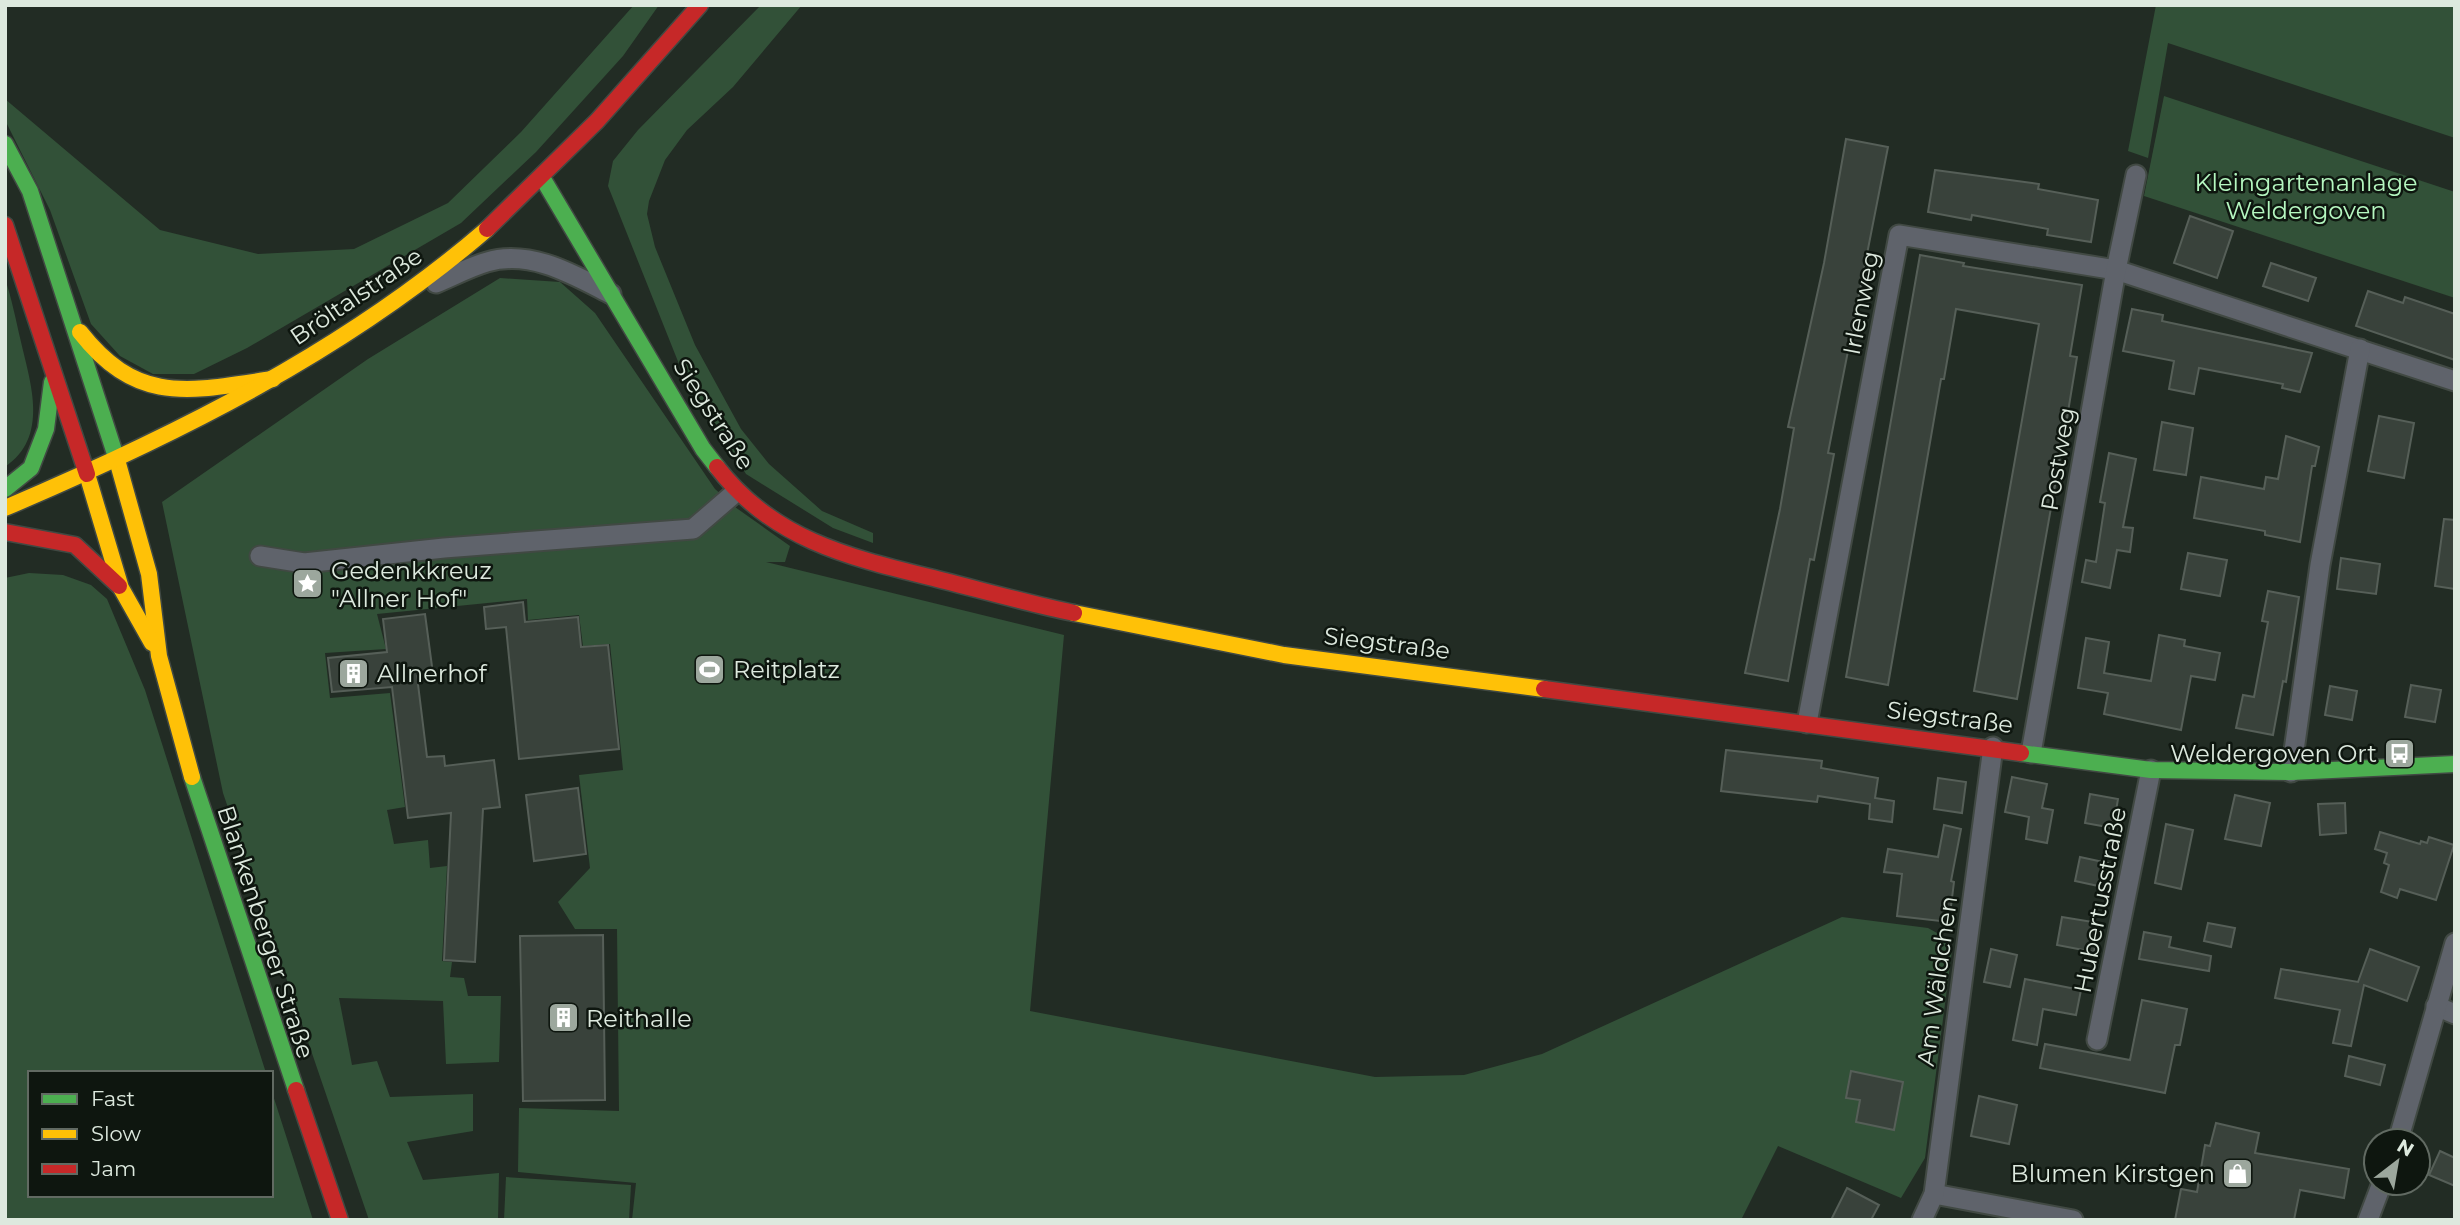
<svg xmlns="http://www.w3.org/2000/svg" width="2460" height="1225" font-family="Montserrat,sans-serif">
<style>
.green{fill:#325138}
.building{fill:#39423b;stroke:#565f58;stroke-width:2}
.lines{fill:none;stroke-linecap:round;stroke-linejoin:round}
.street-casing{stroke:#414943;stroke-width:23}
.fast-casing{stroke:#414943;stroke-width:19}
.slow-casing{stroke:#414943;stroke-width:19}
.jam-casing{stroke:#414943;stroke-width:19}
.street{stroke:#5f636b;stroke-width:19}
.fast{stroke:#4caf50;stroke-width:16}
.slow{stroke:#ffc107;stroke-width:16}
.jam{stroke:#c62828;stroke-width:16}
.labels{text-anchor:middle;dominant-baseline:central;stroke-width:5;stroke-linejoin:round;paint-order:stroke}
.park-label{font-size:24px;fill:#b5f7c0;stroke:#0e160f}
.street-label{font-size:24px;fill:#dde9de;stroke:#0e160f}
.poi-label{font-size:24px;fill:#dde9de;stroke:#0e160f;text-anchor:start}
</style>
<rect width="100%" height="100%" fill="#222c24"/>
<!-- green -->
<g class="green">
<polygon points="634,5 659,5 623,56 536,152 461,223 247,348 194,374 153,374 120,356 91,324 50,210 5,120 5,99 160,230 258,254 354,249 448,203 521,132"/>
<polygon points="761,5 802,5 733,87 687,130 665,160 649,201 647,214 655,247 695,345 741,429 769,464 822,511 873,533 873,543 833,528 746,474 681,369 608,186 613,161 638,130"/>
<polygon points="2156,5 2455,5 2455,138 2168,43 2148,158 2128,151"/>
<polygon points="2164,96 2455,192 2455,298 2144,196"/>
<polygon points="500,278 560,282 595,313 715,489 735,507 790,546 785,562 766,562 1064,635 1030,1011 1375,1077 1464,1075 1542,1054 1842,917 1928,928 1946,938 1952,950 1925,1158 1901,1198 1778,1146 1741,1220 632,1220 636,1183 518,1172 519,1108 619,1111 617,929 575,929 558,902 590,868 579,775 623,770 610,644 583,646 579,615 528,620 527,599 377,614 386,649 325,653 330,698 390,693 405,807 387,810 394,844 428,840 430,868 447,866 442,961 452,962 450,977 464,978 468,996 501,996 499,1062 446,1064 443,1001 339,998 352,1065 377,1061 390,1097 473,1094 473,1131 407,1142 423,1180 499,1173 498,1220 369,1220 223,793 162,502 368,359"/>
<path d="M5,279C12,299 16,321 21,342C31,385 49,437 5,467Z"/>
<polygon points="29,573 63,575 91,585 107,599 145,690 266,1073 30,1073 30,1195 271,1195 271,1089 313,1220 5,1220 5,578"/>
<polygon points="506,1177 631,1185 629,1220 504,1220"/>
</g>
<!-- building -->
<g class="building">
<polygon points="1846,139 1888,147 1828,453 1834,454 1826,497 1814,560 1810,559 1788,681 1745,673 1780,509 1794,428 1788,427 1824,263"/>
<polygon points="1935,170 2039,184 2038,189 2098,200 2091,242 2047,235 2048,229 1972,215 1971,220 1928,212"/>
<polygon points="2190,216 2233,231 2217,278 2174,263"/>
<polygon points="1920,255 1964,263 1963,266 2082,285 2070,356 2077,357 2067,418 2017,699 1974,691 2039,324 1956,309 1944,379 1941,379 1888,685 1846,677"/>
<polygon points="2271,263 2316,278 2308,301 2263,286"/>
<polygon points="2368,291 2403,303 2405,297 2455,314 2455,360 2356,326"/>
<polygon points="2132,309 2163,315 2162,321 2312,353 2300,392 2282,388 2283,384 2199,368 2194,394 2169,389 2174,361 2123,351"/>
<polygon points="2379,416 2414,423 2404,478 2368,471"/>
<polygon points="2162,422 2193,428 2186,475 2154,470"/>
<polygon points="2286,436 2319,447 2315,466 2312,466 2300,542 2265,535 2265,531 2194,518 2201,477 2264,489 2266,477 2278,479"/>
<polygon points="2109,453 2136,459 2123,527 2133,528 2130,552 2117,550 2110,588 2082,582 2086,560 2096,562 2105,503 2100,502"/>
<polygon points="2444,519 2455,520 2455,589 2435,586"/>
<polygon points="2188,553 2227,560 2220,596 2181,589"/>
<polygon points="2341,558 2380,564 2376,594 2337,589"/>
<polygon points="2268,591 2299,597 2286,682 2283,681 2273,735 2236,728 2243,695 2254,697 2268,622 2262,621"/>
<polygon points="523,602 525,622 578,617 581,647 608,645 619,749 519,759 506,627 486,629 484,607"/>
<polygon points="425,614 433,674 417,676 427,757 444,756 445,766 494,760 500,807 483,809 475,962 444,960 451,813 408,818 392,687 332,692 328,658 387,652 383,619"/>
<polygon points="2159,635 2185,640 2184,646 2220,653 2215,680 2191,676 2181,730 2104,714 2108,693 2078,688 2086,638 2109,642 2104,673 2151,681"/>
<polygon points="2411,685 2441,690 2435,722 2405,717"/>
<polygon points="2330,686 2357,691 2352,720 2325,715"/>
<polygon points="1726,750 1822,761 1821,768 1878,778 1875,798 1894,801 1892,822 1869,819 1870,804 1818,796 1817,802 1721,791"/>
<polygon points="2012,777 2047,784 2042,808 2053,810 2047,843 2026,839 2029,817 2005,812"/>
<polygon points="1938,778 1966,782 1962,813 1934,809"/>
<polygon points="578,788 586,854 534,861 526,795"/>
<polygon points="2090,794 2118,799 2113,828 2085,823"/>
<polygon points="2235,795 2270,803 2261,846 2225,839"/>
<polygon points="2345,803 2346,833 2320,835 2318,804"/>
<polygon points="2166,824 2193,830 2181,889 2155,883"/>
<polygon points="1944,825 1961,829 1951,881 1954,882 1949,922 1897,916 1902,874 1884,872 1888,849 1938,857"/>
<polygon points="2380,832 2420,844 2421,841 2427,843 2429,837 2454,845 2436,900 2400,889 2397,898 2381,892 2389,865 2384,863 2387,853 2375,849"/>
<polygon points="2080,857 2108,863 2103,887 2075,881"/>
<polygon points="2062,917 2099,923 2094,952 2057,945"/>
<polygon points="2208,923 2235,928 2231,947 2204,941"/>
<polygon points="2144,932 2171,937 2169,947 2211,956 2209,971 2139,959"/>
<polygon points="603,935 605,1100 523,1101 520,936"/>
<polygon points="1991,949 2017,955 2010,987 1984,982"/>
<polygon points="2370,949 2419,967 2407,1001 2364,985 2351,1046 2333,1043 2340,1010 2275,998 2281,969 2358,982"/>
<polygon points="2025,979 2081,990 2076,1015 2043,1009 2037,1045 2013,1040"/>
<polygon points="2142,1000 2187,1009 2180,1045 2175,1045 2165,1093 2040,1068 2045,1044 2130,1060"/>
<polygon points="2349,1056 2385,1065 2380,1085 2345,1076"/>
<polygon points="1851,1071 1903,1082 1894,1130 1856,1122 1860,1100 1846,1098"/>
<polygon points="1979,1096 2017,1105 2009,1144 1971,1136"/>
<polygon points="2216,1123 2259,1133 2255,1153 2349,1169 2344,1198 2300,1190 2294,1220 2175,1220 2181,1189 2197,1192 2205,1145 2210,1146"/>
<polygon points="2440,1151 2455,1158 2455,1186 2429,1175"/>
<polygon points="1847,1188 1879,1205 1871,1220 1831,1220"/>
</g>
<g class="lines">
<defs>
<g id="street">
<path d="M436,283C453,276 470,267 487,262C531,249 574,275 611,294"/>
<polyline points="260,556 304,563 444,548 693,529 736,492"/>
<polyline points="1807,723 1899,235 2116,270 2455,381"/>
<polyline points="2031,753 2116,270 2136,175"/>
<polyline points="2291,772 2320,565 2360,349"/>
<polyline points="2436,1006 2455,1014"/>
<polyline points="2097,1040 2151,770"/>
<polyline points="2398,1141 2455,943"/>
<polyline points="1934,1194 2073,1220"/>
<polyline points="1922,1220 1934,1194 1993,747"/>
<polyline points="2368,1220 2382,1183"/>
</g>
<g id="fast">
<polyline points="5,144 30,191 117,460"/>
<polyline points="543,179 703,449 717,467"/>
<polyline points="5,489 31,468 46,429 52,382"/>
<polyline points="2021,753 2151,770 2291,772 2455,764"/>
<polyline points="192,777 296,1090"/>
</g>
<g id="slow">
<path d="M80,332C138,406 190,391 273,379"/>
<polyline points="117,460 149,574 159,656 192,777"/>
<polyline points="87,474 121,588 152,643"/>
<path d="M5,508C176,435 346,351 487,229"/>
<polyline points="1074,613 1284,655 1544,689"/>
</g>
<g id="jam">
<polyline points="5,225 87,474"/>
<polyline points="487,229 597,121 700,5"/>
<path d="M717,467C775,543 857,559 945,581C988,592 1031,604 1074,613"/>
<polyline points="5,532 75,545 119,586"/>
<polyline points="1544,689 2021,753"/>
<polyline points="296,1090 340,1220"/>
</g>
</defs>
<!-- street casing -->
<use href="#street" class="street-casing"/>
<!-- fast casing -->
<use href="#fast" class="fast-casing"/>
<!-- slow casing -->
<use href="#slow" class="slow-casing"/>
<!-- jam casing -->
<use href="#jam" class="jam-casing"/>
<!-- street -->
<use href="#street" class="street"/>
<!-- fast -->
<use href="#fast" class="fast"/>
<!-- slow -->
<use href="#slow" class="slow"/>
<!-- jam -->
<use href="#jam" class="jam"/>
</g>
<!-- icons -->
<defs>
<symbol id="sight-square" viewBox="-11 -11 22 22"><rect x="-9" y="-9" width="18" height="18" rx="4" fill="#9ca79d" stroke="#0e160f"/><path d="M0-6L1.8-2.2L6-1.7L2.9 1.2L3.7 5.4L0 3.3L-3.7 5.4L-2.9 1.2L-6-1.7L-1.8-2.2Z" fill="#fff"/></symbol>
<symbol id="stadium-square" viewBox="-11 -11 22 22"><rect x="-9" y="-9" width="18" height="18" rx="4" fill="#9ca79d" stroke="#0e160f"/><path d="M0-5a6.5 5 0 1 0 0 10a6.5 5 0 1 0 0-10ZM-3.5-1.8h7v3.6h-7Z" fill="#fff"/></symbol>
<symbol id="building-square" viewBox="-11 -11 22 22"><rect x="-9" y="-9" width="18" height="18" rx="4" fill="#9ca79d" stroke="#0e160f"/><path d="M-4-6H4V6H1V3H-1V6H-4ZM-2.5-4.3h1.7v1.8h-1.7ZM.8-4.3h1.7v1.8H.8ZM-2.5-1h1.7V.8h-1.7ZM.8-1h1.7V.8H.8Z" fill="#fff"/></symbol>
<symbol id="bus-square" viewBox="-11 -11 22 22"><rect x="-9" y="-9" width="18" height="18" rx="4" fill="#9ca79d" stroke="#0e160f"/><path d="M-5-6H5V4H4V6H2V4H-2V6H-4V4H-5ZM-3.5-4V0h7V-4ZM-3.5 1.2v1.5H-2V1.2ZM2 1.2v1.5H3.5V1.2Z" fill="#fff"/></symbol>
<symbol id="shop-square" viewBox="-11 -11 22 22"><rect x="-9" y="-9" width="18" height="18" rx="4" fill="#9ca79d" stroke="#0e160f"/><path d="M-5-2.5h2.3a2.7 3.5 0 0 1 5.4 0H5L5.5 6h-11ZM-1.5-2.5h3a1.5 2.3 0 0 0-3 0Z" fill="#fff"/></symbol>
</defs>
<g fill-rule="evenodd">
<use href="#sight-square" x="290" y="566" width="35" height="35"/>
<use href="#stadium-square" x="692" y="652" width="35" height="35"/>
<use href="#building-square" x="336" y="656" width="35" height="35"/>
<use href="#bus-square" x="2382" y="736" width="35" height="35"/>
<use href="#building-square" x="546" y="1000" width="35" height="35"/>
<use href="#shop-square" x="2220" y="1156" width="35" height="35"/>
</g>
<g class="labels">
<!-- park labels -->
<g class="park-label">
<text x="2306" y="182">Kleingartenanlage<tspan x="2306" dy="28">Weldergoven</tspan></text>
</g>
<!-- street labels -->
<g class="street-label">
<text transform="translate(356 296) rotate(-34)">Bröltalstraße</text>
<text transform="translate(1861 303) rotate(-79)">Irlenweg</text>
<text transform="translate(714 414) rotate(57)">Siegstraße</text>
<text transform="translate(2058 459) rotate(-80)">Postweg</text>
<text transform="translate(1387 643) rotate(7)">Siegstraße</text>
<text transform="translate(1950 717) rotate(7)">Siegstraße</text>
<text transform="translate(2100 900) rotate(-79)">Hubertusstraße</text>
<text transform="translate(266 932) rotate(72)">Blankenberger Straße</text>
<text transform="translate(1937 981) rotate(-82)">Am Wäldchen</text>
</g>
<!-- poi labels -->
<g class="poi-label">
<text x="331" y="570">Gedenkkreuz<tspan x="331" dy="28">"Allner Hof"</tspan></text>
<text x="733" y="669">Reitplatz</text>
<text x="377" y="673">Allnerhof</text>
<text x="2377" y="753" text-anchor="end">Weldergoven Ort</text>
<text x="586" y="1018">Reithalle</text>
<text x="2215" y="1173" text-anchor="end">Blumen Kirstgen</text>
</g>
</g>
<!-- border -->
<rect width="2460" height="1225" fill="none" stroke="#dde9de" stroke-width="14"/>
<!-- legend -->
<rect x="28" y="1071" width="245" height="126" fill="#0e160f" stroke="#616a62" stroke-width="2"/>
<rect x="42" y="1094" width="35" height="10" fill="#4caf50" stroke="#616a62" stroke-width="2"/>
<text x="91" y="1106" font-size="21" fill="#dde9de">Fast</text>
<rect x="42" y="1129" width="35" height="10" fill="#ffc107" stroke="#616a62" stroke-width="2"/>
<text x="91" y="1141" font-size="21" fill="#dde9de">Slow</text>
<rect x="42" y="1164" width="35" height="10" fill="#c62828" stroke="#616a62" stroke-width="2"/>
<text x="91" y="1176" font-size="21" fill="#dde9de">Jam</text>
<!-- north arrow -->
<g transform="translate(2397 1162) rotate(31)"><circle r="33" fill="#0e160f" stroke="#616a62" stroke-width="2"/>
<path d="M0-5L12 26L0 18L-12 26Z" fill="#9ca79d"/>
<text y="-10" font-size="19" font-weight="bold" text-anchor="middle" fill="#dde9de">N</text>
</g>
</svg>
